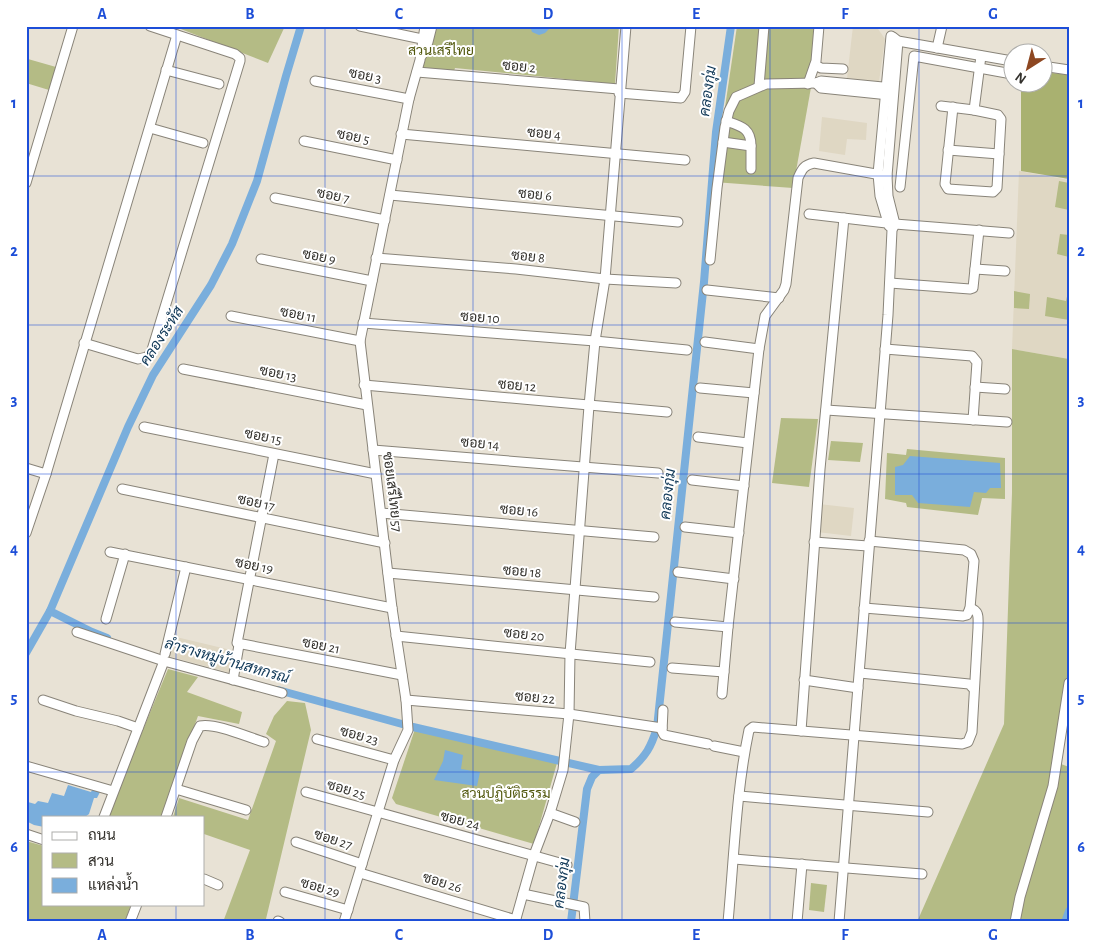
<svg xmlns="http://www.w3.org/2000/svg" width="1095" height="948" font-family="'Alegreya Sans',Sarabun,sans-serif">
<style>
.built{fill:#dfd7c3}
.green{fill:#b4bb85}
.forest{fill:#a9b170}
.water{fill:#7aaedc}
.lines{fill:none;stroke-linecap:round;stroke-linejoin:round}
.canal{stroke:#7aaedc;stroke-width:8}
.minor-casing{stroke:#898479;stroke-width:11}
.minor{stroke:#fff;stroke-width:9}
.grid{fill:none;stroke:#1d4ed8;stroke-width:1;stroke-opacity:0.55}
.labels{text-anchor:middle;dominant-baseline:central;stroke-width:4;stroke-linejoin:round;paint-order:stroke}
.park-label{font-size:14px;fill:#52580d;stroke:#fff}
.street-label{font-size:14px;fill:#33312c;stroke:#fff}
.water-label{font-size:15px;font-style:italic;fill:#103857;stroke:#fff}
.neatline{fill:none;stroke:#1d4ed8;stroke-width:2}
.grid-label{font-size:16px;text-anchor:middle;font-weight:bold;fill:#1d4ed8}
</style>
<rect width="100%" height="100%" fill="#e8e2d5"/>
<!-- built -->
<g class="built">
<polygon points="853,26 876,26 885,39 879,82 847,78"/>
<polygon points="822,117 867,123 866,140 847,139 845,155 819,151"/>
<polygon points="1019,171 1069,180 1069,359 1012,349"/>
<polygon points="819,504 854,508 851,536 817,532"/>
<polygon points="172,636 235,651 231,673 168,656"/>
</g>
<!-- green -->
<g class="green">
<polygon points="173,26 285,26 268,63"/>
<polygon points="430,26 619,26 615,84 455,68 454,71 423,69"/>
<polygon points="737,26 822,26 793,188 714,182"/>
<polygon points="28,59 56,67 49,90 26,83 26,65"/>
<polygon points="1059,181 1069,183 1069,210 1055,207"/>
<polygon points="1060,234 1069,235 1069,257 1057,254"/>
<polygon points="1069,287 1069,320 1045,316 1047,297 1066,301"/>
<polygon points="1014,291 1030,294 1029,309 1014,308"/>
<polygon points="1012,349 1069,359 1069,709 1061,764 1069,767 1069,907 1062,922 917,922 1004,724 1012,493"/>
<polygon points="781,418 818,419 809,487 772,483"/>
<polygon points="831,441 863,443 860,462 828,460"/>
<polygon points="907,449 1005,458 1005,499 982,498 978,515 907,507 906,503 885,499 887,453 906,455"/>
<polygon points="168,669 198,677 187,692 242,712 239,724 198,716 161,817 107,817"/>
<polygon points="287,701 305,703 311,730 266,919 265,922 223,922 250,850 204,834 204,817 173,817 179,798 248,820 276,741 266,734 274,716"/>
<polygon points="415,729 498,750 557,763 534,844 396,804 392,798"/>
<polygon points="26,841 44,846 44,904 131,904 125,922 26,922"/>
<polygon points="811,883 827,885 824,912 809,910"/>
</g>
<!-- forest -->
<polygon class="forest" points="1043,72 1069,75 1069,179 1021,171 1021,83 1042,82"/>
<!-- water -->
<g class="water">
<polygon points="530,26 552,26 545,33 539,35 532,32"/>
<polygon points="910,456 1000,463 1001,488 990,488 986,493 974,492 970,507 918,503 912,495 895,495 895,467 903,465"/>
<polygon points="445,750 463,755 461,769 480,772 477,786 434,780 443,761"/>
<polygon points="68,785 91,792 93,788 101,790 97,798 94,798 89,814 85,817 44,817 44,827 34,825 26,821 28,802 35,804 38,801 48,803 52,793 64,796"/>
</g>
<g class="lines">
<!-- canal -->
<g class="canal">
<polyline points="50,611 92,632 107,638"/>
<polyline points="26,653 50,611 128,427 153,375 211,285 232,244 257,181 286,76 301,26"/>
<polyline points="278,690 402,724"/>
<polyline points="413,727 599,770"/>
<path d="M571,922L587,789L592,777L599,770L631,769C646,756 651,747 657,728L704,282L716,132L731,26"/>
<polyline points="1065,922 1069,911"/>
</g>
<defs>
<g id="minor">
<polyline points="360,26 422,39"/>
<polyline points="893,37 898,41 1012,61"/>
<polyline points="937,48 942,26"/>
<polyline points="422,55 428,42 432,26"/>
<polyline points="815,65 821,68 843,69"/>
<polyline points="1042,66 1069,70"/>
<polyline points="166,70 219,84"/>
<polyline points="417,72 619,89"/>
<polyline points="315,81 409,99"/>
<polyline points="816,83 821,88 889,95"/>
<polyline points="808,84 816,61 819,26"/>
<polyline points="759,86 764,26"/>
<polyline points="619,93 681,98 685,92 691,26"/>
<polyline points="941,106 974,110"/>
<polyline points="953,107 945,184 948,189 993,192 997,188 1001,119 998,115 974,110 981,56"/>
<path d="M726,121C741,126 751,128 751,146"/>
<polyline points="150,128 203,143"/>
<polyline points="401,134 685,160"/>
<polyline points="304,141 397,160"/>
<polyline points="723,142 751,146 751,169"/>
<polyline points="948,150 999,154"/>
<polyline points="26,183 73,26"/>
<polyline points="900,187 914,56 1012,74"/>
<polyline points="390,195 678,222"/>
<polyline points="275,198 385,220"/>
<polyline points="809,214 895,224 1009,233"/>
<polyline points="889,226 880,196 878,174 891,36"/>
<polyline points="376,258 516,269 605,279 676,283"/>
<polyline points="261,259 372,281"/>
<polyline points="710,260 717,188 725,127 729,111 736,97 766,84 816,83 821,81 893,88"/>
<polyline points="975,269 1005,271"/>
<polyline points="890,283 970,289 973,288 979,230"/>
<polyline points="707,290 779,298"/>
<polyline points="231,316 360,341"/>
<polyline points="363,323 595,341 687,350"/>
<polyline points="705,342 759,349"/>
<polyline points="84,343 138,359 147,357 151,353 240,61 240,58 235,54 150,26"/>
<polyline points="885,349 972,356 977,362 973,420"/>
<polyline points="183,369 367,405"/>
<polyline points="364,385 667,412"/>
<polyline points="975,387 1005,389"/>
<polyline points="700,388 754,393"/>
<polyline points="826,410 1007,422"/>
<polyline points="144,427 376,474"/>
<polyline points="698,437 748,443"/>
<polyline points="373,450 658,473"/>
<polyline points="274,454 237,643 402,675"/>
<polyline points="26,468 46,474"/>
<polyline points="692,480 744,486"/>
<polyline points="122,489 385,543"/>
<polyline points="381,513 654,537"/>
<polyline points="685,527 739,533"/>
<polyline points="26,533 46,474 177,35"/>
<polyline points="814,542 868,546"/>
<polyline points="110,552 392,608"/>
<polyline points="678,572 734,579"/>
<polyline points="388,573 654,597"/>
<polyline points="864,608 963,616 967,615 970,608 974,561 971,554 964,550 869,541"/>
<polyline points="106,619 125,554"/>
<polyline points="675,622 728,627"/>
<polyline points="77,632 164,661 282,693"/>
<polyline points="396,636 650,662"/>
<polyline points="165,654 186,567"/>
<polyline points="672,668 724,672"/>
<polyline points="860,673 969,684 973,688"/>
<polyline points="233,680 239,645"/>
<polyline points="804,680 858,688"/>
<path d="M722,694L728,627L759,349L765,316L784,290L786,284L798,178C802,169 804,165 814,163L887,176"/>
<polyline points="43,700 76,711 118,721 138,728"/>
<polyline points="406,700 569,714 662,728"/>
<polyline points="663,710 662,731 664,735 708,744"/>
<polyline points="801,731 820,469 844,218"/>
<polyline points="317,739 394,760"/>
<polyline points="714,746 744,752"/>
<polyline points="26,766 113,791"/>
<polyline points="176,789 246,810"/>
<polyline points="306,792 567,865"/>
<polyline points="739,796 928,812"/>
<polyline points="550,813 575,822"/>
<polyline points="104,817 164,661"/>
<path d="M166,817L192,741L200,726C217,723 247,737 264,742"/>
<polyline points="26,834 44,840"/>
<polyline points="296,842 362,864"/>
<polyline points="734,859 922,874"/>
<polyline points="360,873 516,920"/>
<polyline points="204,879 218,885"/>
<polyline points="285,892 348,910"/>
<polyline points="523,894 584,907 585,922"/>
<polyline points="278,921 280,922"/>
<polyline points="130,922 137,904"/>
<polyline points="344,922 394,760 408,730 406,700 392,608 360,341 409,99 420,60 425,26"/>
<polyline points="515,922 534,855 550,813 563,770 569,714 570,654 589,406 595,341 605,279 626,26"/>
<path d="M728,922C734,858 736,792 749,730L753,727L962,744L968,742L972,732L978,628C978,618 980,611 970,608"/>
<polyline points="797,922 802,864"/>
<polyline points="839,922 888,315 892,230 895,224 888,196 887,176 898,41"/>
<polyline points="1015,922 1020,897 1053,786 1069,683"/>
</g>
</defs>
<!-- minor casing -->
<use href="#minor" class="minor-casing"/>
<!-- minor -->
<use href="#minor" class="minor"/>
</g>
<!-- grid -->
<path class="grid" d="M176,26V817M325,26V922M473,26V922M622,26V922M770,26V922M919,26V922M26,176H1069M26,325H1069M26,474H1069M26,623H1069M26,772H1069M176,904V922"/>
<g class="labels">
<!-- park labels -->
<g class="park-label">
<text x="441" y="51">สวนเสรีไทย</text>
<text x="506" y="794">สวนปฏิบัติธรรม</text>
</g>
<!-- street labels -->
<g class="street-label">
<text transform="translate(519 67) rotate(5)">ซอย 2</text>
<text transform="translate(365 76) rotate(11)">ซอย 3</text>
<text transform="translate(544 134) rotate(5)">ซอย 4</text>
<text transform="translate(353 137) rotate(11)">ซอย 5</text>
<text transform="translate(535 195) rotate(5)">ซอย 6</text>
<text transform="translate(333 196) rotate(11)">ซอย 7</text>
<text transform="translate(319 257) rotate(11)">ซอย 9</text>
<text transform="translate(528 257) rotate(6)">ซอย 8</text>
<text transform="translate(298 315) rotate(11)">ซอย 11</text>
<text transform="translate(480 318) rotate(4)">ซอย 10</text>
<text transform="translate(278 374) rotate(11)">ซอย 13</text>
<text transform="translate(517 386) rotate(5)">ซอย 12</text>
<text transform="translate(263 437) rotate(11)">ซอย 15</text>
<text transform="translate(480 444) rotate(5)">ซอย 14</text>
<text transform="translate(392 492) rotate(83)">ซอยเสรีไทย 57</text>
<text transform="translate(256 503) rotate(12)">ซอย 17</text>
<text transform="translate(519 511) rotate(5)">ซอย 16</text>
<text transform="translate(254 566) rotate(11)">ซอย 19</text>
<text transform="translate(522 572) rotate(5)">ซอย 18</text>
<text transform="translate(524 635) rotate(6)">ซอย 20</text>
<text transform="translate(321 646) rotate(11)">ซอย 21</text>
<text transform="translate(535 698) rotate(5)">ซอย 22</text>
<text transform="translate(359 736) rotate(15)">ซอย 23</text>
<text transform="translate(346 790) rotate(16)">ซอย 25</text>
<text transform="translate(460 821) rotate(15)">ซอย 24</text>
<text transform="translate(333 840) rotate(18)">ซอย 27</text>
<text transform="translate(442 883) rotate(17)">ซอย 26</text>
<text transform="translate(320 888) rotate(16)">ซอย 29</text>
</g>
<!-- water labels -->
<g class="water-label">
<text transform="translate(708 91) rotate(-82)">คลองกุ่ม</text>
<text transform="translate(162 336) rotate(-57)">คลองระหัส</text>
<text transform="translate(668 494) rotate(-84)">คลองกุ่ม</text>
<text transform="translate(227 661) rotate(16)">ลำรางหมู่บ้านสหกรณ์</text>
<text transform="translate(562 883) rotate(-83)">คลองกุ่ม</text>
</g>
</g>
<!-- border -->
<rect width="1095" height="948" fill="none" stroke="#ffffff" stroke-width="55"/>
<!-- legend -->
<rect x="42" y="816" width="162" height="90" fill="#ffffff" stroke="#adadab"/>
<rect x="52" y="832" width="25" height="8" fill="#ffffff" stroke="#adadab"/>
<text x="88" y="840" font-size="15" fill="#33312c">ถนน</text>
<rect x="52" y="853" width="25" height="15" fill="#b4bb85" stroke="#adadab"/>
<text x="88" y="866" font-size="15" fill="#33312c">สวน</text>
<rect x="52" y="878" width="25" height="15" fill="#7aaedc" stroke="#adadab"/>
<text x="88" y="890" font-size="15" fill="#33312c">แหล่งน้ำ</text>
<!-- north arrow -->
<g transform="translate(1028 68) rotate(216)"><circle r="24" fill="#ffffff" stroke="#adadab"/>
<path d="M0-4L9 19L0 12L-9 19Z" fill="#8d4721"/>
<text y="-8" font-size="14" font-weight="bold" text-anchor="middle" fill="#33312c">N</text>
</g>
<rect x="28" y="28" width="1040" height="892" class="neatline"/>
<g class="grid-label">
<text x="102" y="19">A</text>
<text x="250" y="19">B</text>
<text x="399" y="19">C</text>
<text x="548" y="19">D</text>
<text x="696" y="19">E</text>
<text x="845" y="19">F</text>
<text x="993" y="19">G</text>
<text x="14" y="108">1</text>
<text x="1081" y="108">1</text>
<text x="14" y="256">2</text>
<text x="1081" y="256">2</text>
<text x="14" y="405">3</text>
<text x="1081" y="405">3</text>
<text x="14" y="554">4</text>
<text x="1081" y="554">4</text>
<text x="14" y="703">5</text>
<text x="1081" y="703">5</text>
<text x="14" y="852">6</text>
<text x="1081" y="852">6</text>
<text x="102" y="940">A</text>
<text x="250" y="940">B</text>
<text x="399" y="940">C</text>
<text x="548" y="940">D</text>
<text x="696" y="940">E</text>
<text x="845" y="940">F</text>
<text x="993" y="940">G</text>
</g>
</svg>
